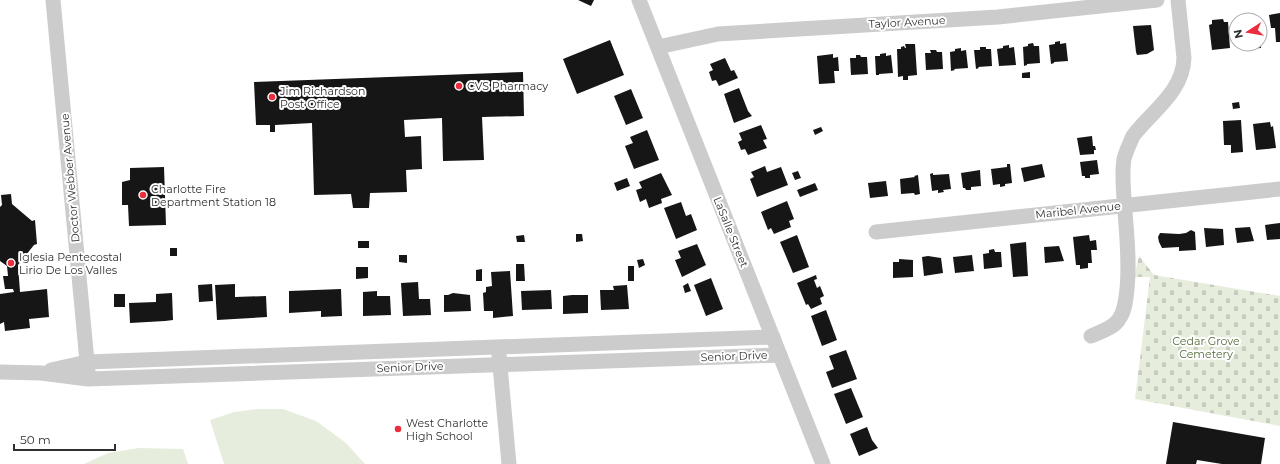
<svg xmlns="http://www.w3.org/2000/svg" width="1280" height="464" font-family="Montserrat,sans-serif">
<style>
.cemetery{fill:url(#cemetery-stones)}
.pitch{fill:#e6eddd}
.building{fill:#161616}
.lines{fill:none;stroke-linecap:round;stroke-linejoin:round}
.minor{stroke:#ccc;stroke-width:15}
.poi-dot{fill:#eb2d3d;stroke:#fff;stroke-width:1.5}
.labels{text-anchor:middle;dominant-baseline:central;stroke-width:4;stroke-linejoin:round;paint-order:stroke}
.street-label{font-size:11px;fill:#2f2f2f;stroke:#fff}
.poi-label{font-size:11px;fill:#2f2f2f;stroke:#fff;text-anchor:start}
.park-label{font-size:11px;fill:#536d3b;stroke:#fff}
</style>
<defs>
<pattern id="cemetery-stones" width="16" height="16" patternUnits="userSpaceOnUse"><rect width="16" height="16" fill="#e6eddd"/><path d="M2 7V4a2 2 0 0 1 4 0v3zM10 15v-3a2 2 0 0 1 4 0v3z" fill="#c6ccbe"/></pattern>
</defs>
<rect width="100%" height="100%" fill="#fff"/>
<!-- cemetery -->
<polygon class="cemetery" points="1139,256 1154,275 1280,296 1280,426 1135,399 1150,277 1134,277"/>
<!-- pitch -->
<g class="pitch">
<polygon points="259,409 283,409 316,421 346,443 365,464 224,464 210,420 234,412"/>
<polygon points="139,448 183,449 188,464 84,464 108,453"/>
</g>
<!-- building -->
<g class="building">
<polygon points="578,0 594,0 591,6"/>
<polygon points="1280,13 1280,42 1276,42 1275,28 1271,28 1269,15"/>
<polygon points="1223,19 1224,22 1228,22 1230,48 1212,50 1209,25 1212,24 1212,20"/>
<polygon points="1151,25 1154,50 1147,54 1137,55 1136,52 1133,26"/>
<polygon points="610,40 624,75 577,94 563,59"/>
<polygon points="1060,41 1060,44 1066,43 1068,61 1054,62 1054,63 1051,64 1049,45 1055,44 1055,42"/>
<polygon points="1033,43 1034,46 1039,46 1040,63 1027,64 1027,65 1024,66 1023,47 1028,46 1028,44"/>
<polygon points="905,44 915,44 917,75 908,76 908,80 903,80 903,76 898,77 897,49 901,49 901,47 904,46 905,48 906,48"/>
<polygon points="1244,44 1261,44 1261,48 1244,49"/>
<polygon points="1009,45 1009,48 1014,47 1016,65 999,66 997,49 1003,48 1003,46"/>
<polygon points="980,47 986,47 986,49 991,49 992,66 978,67 979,68 976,69 974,50 980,50"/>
<polygon points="961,48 961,51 966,50 968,68 954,69 955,70 951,71 950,52 955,51 955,49"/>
<polygon points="930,50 936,50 937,52 942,52 943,69 926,70 925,53 931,53"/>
<polygon points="886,53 886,56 891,55 893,73 879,74 879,75 876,75 875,56 880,56 880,54"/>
<polygon points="833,54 833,58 838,57 839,71 834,71 835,83 819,84 817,56"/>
<polygon points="856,55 860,55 861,57 867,57 868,74 851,75 850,58 856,58"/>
<polygon points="725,58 731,71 734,70 738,78 719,86 716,80 712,81 709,72 713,70 710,64"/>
<polygon points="523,72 524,116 482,117 484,160 443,161 442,118 404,120 405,137 421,136 422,169 406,170 407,192 370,193 369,208 353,208 351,194 314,195 312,123 275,125 275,132 270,132 270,125 256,125 254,82"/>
<polygon points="1030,72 1030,78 1022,78 1022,73"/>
<polygon points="739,88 748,111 752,116 734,123 724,94"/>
<polygon points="631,89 643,118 626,125 614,96"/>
<polygon points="1239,102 1240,108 1233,109 1232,103"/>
<polygon points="1241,120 1243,152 1231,153 1231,145 1224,145 1223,121"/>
<polygon points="1270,122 1271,127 1273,126 1276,148 1256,150 1253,124"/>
<polygon points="761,125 767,139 763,140 767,148 748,155 745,149 741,150 738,142 742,140 739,133"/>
<polygon points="821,127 823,131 815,135 813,130"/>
<polygon points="647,130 659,160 634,169 625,146 633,143 630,137"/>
<polygon points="1092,136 1093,146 1095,146 1096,150 1094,150 1094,154 1080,155 1077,138"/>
<polygon points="1097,160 1099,174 1090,175 1090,178 1085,178 1085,176 1082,176 1080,162"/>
<polygon points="1007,164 1010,164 1012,183 1005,184 1005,186 1000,187 1000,184 993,185 991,169 1007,167"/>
<polygon points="1042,164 1045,177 1024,182 1021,168"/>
<polygon points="765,166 767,172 781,167 788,185 757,197 750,179 754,177 751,172"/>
<polygon points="164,167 166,225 129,226 128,205 122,205 122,182 130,180 130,168"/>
<polygon points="980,170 981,186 971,187 971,190 966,190 965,188 963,188 961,173"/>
<polygon points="798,171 801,178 795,180 792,173"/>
<polygon points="661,173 672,195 661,199 662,203 649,208 646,199 640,202 636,190 642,188 639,182"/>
<polygon points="933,173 933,175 949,174 951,189 943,190 944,192 938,193 938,190 932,191 930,174"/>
<polygon points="918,175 920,194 915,195 914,193 901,194 900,179 915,177 914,176"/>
<polygon points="627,178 630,186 617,191 614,183"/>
<polygon points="886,181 888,196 870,198 868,183"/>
<polygon points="815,183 818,190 800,197 797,190"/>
<polygon points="11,194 12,204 32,221 35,220 37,244 34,245 18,265 20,292 47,289 49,317 29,319 30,328 5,331 4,322 0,324 0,294 14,292 13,289 5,289 3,276 8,276 7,266 0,261 0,207 2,205 1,195"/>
<polygon points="787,201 794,219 789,221 791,227 774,234 771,228 768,230 761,212"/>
<polygon points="681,202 686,216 691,214 697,230 676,239 664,208"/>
<polygon points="1280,223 1280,239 1267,240 1265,225"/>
<polygon points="1250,227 1254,241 1237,243 1235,228"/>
<polygon points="1204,228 1223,229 1224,245 1206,247"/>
<polygon points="1191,230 1195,232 1196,250 1179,251 1179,247 1162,248 1159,242 1158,237 1160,233 1179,234 1186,233"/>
<polygon points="576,234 582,234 583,241 576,242"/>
<polygon points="524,235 525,242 517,242 516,236"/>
<polygon points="797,235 809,267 793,273 780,242"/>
<polygon points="1089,235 1090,241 1096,240 1097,250 1091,250 1092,263 1088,263 1088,268 1080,269 1080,265 1076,265 1073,237"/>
<rect x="358" y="241" width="11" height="7"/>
<polygon points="1026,242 1028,276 1013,277 1010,244"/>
<polygon points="697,244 706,265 682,277 675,260 681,258 678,251"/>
<polygon points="1059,246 1064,261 1045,263 1044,247"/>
<rect x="170" y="248" width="7" height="8"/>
<polygon points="994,249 995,252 1001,252 1002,267 984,269 983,254 989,253 989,250"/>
<polygon points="399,255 407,255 407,263 399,262"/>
<polygon points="972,255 974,271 955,273 953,257"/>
<polygon points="928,256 941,258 943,273 924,276 922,257"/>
<polygon points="643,259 645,265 639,268 637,260"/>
<polygon points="899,259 913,260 913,277 893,278 893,262 899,262"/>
<polygon points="516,264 524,264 525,281 516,281"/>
<rect x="628" y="266" width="6" height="15"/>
<polygon points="356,267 368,267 368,278 356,279"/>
<polygon points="482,269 482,281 476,281 476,270"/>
<polygon points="510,271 513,316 493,318 493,311 484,311 483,293 486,292 486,287 492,286 491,272"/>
<polygon points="816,275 817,279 814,280 817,288 820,286 824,296 820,298 822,304 811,309 808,304 806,305 797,283"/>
<polygon points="711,278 723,309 706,316 694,285"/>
<polygon points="418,282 419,299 430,299 431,315 403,316 401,283"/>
<polygon points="688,283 691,291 685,293 683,286"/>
<polygon points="212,284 213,301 199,302 198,285"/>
<polygon points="235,284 235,297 266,296 267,317 217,320 215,285"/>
<polygon points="627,285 629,309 601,310 600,290 614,290 613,286"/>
<polygon points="341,289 342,316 321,317 321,311 289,313 289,291"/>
<polygon points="551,290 552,309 522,310 521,291"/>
<polygon points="377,291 377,296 390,296 391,315 363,316 363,292"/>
<polygon points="172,293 173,320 165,321 130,323 129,303 156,302 156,294"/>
<polygon points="453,293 470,295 471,311 444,312 444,295 448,295"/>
<rect x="114" y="294" width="11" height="13"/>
<polygon points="572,295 588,295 588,313 563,314 563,296"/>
<polygon points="826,310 837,340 822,346 811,316"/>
<polygon points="846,350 857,379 832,388 826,372 834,369 829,356"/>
<polygon points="851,388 863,417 846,424 834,394"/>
<polygon points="1173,422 1265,438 1261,464 1222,464 1197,460 1196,464 1166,464"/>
<polygon points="867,427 872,440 878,448 859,456 850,434"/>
</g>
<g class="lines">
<!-- minor -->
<g class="minor">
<polyline points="53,0 88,372"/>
<polyline points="639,0 823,464"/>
<polyline points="658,47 718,34 998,17 1157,0"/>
<polyline points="876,232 1280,189"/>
<path d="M1091,336C1100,332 1114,328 1119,319C1125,311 1126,299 1127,289C1130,259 1126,229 1124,198C1123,185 1122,171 1124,159C1126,151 1130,143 1133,136C1152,111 1183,92 1184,58L1178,0"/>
<polyline points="499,355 509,464"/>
<polyline points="51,370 87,362 773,337"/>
<polyline points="0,372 41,373 88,379 780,355"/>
</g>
</g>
<!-- markers -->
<g class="poi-dot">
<circle cx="459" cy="86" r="4"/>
<circle cx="272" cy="97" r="4"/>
<circle cx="143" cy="195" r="4"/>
<circle cx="11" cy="263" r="4"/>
<circle cx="398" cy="429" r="4"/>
</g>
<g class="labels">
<!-- street labels -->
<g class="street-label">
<text transform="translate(907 22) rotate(-3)">Taylor Avenue</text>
<text transform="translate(70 178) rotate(-95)">Doctor Webber Avenue</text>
<text transform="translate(1078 210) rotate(-6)">Maribel Avenue</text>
<text transform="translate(731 232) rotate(68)">LaSalle Street</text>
<text transform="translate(734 356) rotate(-2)">Senior Drive</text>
<text transform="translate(410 367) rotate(-2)">Senior Drive</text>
</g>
<!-- poi labels -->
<g class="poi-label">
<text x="467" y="86">CVS Pharmacy</text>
<text x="280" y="91">Jim Richardson<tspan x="280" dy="13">Post Office</tspan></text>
<text x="151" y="189">Charlotte Fire<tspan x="151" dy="13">Department Station 18</tspan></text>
<text x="19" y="257">Iglesia Pentecostal<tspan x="19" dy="13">Lirio De Los Valles</tspan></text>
<text x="406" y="423">West Charlotte<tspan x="406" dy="13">High School</tspan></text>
</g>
<!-- park labels -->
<g class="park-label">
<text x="1206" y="341">Cedar Grove<tspan x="1206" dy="13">Cemetery</tspan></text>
</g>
</g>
<!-- north arrow -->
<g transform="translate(1248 32) rotate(258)"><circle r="19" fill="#ffffff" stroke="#acacac"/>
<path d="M0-3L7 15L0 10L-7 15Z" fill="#eb2d3d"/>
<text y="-6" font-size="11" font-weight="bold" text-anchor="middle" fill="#2f2f2f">N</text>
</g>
<!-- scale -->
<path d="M14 444v6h101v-6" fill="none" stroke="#2f2f2f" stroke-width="2"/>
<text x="20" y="444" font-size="12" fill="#2f2f2f" stroke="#ffffff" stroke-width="3" paint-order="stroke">50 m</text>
</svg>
